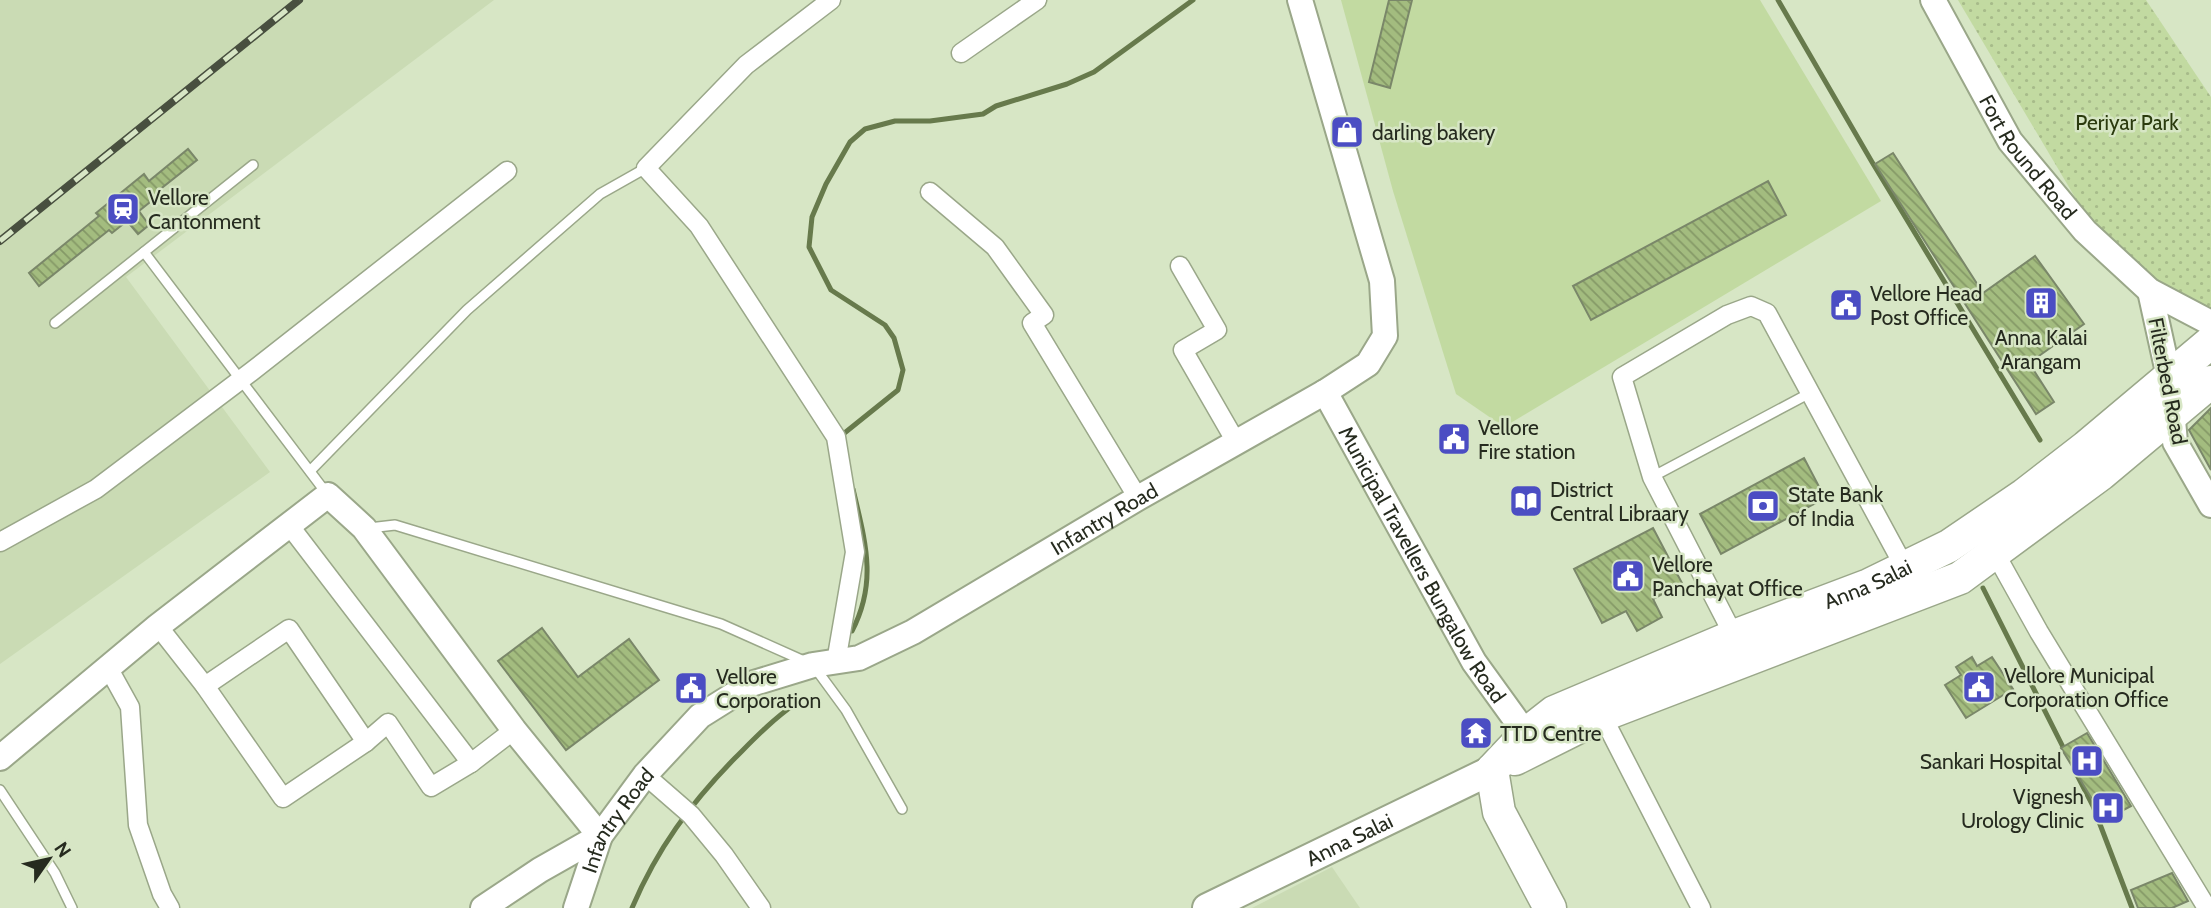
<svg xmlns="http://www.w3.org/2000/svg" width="2211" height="908" font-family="Cabin,sans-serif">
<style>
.built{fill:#cadbb4}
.grass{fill:url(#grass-dots)}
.pitch{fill:#c2daa1}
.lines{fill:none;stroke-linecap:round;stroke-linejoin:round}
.stream{stroke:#677a4c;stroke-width:5}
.building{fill:url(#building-back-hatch);stroke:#7a8769;stroke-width:2}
.lane-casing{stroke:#9aa789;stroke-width:12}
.street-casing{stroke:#9aa789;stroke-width:21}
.secondary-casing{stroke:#9aa789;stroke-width:28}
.primary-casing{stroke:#9aa789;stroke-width:32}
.highway-casing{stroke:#9aa789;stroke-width:35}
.lane{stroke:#fff;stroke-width:9}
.street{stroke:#fff;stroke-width:18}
.secondary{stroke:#fff;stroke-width:24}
.primary{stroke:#fff;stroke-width:28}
.highway{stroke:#fff;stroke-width:32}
.rail-casing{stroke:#484f3f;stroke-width:8}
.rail{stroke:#d7e6c5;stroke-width:5;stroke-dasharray:16;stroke-linecap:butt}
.labels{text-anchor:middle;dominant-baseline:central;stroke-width:5;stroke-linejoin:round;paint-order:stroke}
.park-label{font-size:21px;fill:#2b3b0e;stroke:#d7e6c5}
.poi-label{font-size:21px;fill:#262b1f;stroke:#d7e6c5;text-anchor:start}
.street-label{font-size:21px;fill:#262b1f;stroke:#d7e6c5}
</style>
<defs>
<pattern id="grass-dots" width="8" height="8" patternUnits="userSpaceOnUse" patternTransform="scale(1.75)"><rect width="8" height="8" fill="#c2daa1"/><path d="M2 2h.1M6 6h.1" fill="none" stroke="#a7bb8a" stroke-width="1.8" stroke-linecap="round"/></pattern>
<pattern id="building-back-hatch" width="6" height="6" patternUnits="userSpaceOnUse" patternTransform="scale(1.75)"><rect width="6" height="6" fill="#a3bc7f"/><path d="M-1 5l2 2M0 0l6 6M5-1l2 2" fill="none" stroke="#859967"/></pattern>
</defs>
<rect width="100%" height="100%" fill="#d7e6c5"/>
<!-- built -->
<g class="built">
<polygon points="0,0 494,0 126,277 270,472 0,664"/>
<polygon points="1332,867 1360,908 1252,908"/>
</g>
<!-- grass -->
<polygon class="grass" points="1958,0 2146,0 2211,97 2211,317 2151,285 2092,226"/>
<!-- pitch -->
<polygon class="pitch" points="1341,0 1760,0 1881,201 1504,427 1456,394 1393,191"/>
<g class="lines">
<!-- stream -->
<g class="stream">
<polyline points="1778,0 1872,162 2040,440"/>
<polyline points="843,438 842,435 898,390 903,370 894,338 885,325 831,290 809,247 812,217 826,184 850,142 865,129 895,121 930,121 983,114 996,106 1067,84 1094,72 1193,0"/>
<polyline points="1983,588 2065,751"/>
<path d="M852,631C878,581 865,541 853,489"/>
<polyline points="2074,769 2093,806 2132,908"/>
<path d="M632,908C657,849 690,804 735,758C754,739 772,720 795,704"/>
</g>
</g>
<!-- building -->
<g class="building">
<polygon points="1389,0 1412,0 1390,88 1369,82"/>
<polygon points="188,149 197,160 158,191 160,194 139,211 149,225 138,234 127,221 112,233 109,230 39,286 29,273 99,216 96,213 144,174 149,181"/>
<polygon points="1893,153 1983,293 2035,256 2084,324 2029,363 2054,402 2036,414 1875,164"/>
<polygon points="1768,181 1786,215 1591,320 1573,286"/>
<polygon points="2211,408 2211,470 2189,430"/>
<polygon points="1804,458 1825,498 1721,554 1700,514"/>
<polygon points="1653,528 1682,583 1653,599 1662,617 1637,631 1626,611 1602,623 1574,569"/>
<polygon points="542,628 578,677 629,639 659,680 566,750 498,661"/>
<polygon points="1972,657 1977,666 1992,657 2013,689 1966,718 1945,685 1961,675 1956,667"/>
<polygon points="2087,733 2131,806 2101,822 2093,806 2095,804 2061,748"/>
<polygon points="2172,873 2188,901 2172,908 2138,908 2131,890"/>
</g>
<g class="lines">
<defs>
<g id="lane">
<polyline points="144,252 327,494"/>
<polyline points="55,323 253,165"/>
<polyline points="310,471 467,310 600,194 646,168"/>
<polyline points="1652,477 1810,393"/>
<polyline points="369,528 395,525 721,624 813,665 846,710 902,809"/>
<polyline points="0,790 55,873 72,908"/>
</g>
<g id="street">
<polyline points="831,0 746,65 646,168 699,226 836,437 855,552 836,662"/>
<polyline points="961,53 1037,0"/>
<polyline points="930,192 995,247 1044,315 1032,323 1138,498"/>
<polyline points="1180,266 1217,330 1183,350 1236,442"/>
<polyline points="289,525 471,763"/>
<polyline points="0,542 96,489 251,372 507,171"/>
<polyline points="1995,553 2039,632 2207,908"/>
<polyline points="158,626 205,686 283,798 366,742 388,723 431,787 471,763 514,730"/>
<polyline points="1734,636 1652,477 1622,377 1727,315 1751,306 1767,313 1905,568"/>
<polyline points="109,669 130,707 138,825 162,894 170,908"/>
<polyline points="205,686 289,629 366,742"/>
<polyline points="1603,715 1610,731 1701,908"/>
<polyline points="645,775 691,815 724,855 761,908"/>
</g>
<g id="secondary">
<path id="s1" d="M1933,0L2010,141L2085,231L2150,291L2211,323"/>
<polyline points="2150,291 2169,377 2175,442 2211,505"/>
<path id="s2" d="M1325,392L1474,662L1526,734"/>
<polyline points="0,758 158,626 328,495 364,528 514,730 600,836 540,870 483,908"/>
<path id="s3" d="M576,908L600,836L645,775L700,716L751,684L813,665L859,658L913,632L1138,498L1325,392L1368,364L1385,336L1382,281L1300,0"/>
</g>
<g id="primary">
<path id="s4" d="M1207,908L1492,770"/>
</g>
<g id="highway">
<polyline points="1515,759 1603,715 1960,578 2101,474 2211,382"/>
<path id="s5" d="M1492,770L1526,734L1554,712L1734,636L1869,585L1949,546L2024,495L2086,447L2211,342"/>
<polyline points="1492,770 1499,812 1550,908"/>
</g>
</defs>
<!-- lane casing -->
<use href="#lane" class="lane-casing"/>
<!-- street casing -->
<use href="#street" class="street-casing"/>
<!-- secondary casing -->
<use href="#secondary" class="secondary-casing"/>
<!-- primary casing -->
<use href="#primary" class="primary-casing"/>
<!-- highway casing -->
<use href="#highway" class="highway-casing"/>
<!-- lane -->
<use href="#lane" class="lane"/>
<!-- street -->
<use href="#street" class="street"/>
<!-- secondary -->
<use href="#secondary" class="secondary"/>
<!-- primary -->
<use href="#primary" class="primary"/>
<!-- highway -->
<use href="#highway" class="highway"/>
<defs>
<polyline id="rail" points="0,241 299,0"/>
</defs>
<!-- rail casing -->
<use href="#rail" class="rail-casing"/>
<!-- rail -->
<use href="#rail" class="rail"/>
</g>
<!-- icons -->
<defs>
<symbol id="shop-square" viewBox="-11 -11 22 22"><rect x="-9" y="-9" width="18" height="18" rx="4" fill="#4b4dc3" stroke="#d7e6c5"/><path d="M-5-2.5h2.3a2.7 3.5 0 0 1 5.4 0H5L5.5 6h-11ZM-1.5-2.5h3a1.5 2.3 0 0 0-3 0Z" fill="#fff"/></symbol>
<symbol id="station-square" viewBox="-11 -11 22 22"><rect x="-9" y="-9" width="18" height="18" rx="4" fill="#4b4dc3" stroke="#d7e6c5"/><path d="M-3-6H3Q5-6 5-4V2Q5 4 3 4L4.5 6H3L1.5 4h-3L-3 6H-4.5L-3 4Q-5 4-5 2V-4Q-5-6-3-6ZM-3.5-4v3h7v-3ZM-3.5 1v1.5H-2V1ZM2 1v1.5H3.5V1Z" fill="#fff"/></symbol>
<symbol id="building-square" viewBox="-11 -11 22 22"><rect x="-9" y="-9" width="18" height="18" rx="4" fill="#4b4dc3" stroke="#d7e6c5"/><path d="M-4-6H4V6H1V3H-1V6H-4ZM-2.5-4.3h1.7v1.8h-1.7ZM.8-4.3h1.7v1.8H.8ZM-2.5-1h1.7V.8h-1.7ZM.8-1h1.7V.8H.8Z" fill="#fff"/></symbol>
<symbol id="civic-square" viewBox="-11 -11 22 22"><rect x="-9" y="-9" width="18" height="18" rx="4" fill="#4b4dc3" stroke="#d7e6c5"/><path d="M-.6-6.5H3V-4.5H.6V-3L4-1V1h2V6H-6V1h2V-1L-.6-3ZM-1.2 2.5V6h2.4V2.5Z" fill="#fff"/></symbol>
<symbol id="library-square" viewBox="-11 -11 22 22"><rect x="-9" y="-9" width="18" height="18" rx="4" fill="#4b4dc3" stroke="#d7e6c5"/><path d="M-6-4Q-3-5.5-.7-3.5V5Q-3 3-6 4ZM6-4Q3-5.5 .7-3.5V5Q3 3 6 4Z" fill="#fff"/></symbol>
<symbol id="bank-square" viewBox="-11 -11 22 22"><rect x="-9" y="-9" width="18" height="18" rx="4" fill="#4b4dc3" stroke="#d7e6c5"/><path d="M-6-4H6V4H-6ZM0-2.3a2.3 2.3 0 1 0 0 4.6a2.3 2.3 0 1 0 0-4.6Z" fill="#fff"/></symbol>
<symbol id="temple-square" viewBox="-11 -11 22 22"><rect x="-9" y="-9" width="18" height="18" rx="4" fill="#4b4dc3" stroke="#d7e6c5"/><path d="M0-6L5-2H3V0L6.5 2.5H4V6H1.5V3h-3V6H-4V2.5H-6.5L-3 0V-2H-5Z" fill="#fff"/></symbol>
<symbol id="hospital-square" viewBox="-11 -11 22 22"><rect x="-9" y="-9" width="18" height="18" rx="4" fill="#4b4dc3" stroke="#d7e6c5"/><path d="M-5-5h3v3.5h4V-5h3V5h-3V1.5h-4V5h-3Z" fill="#fff"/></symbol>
</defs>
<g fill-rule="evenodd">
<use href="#shop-square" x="1328" y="113" width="38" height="38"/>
<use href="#station-square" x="104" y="190" width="38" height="38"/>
<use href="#building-square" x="2022" y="284" width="38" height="38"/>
<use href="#civic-square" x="1827" y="286" width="38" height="38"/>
<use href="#civic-square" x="1435" y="420" width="38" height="38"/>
<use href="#library-square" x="1507" y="482" width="38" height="38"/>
<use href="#bank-square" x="1744" y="487" width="38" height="38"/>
<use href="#civic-square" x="1609" y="557" width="38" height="38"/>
<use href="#civic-square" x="1960" y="668" width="38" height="38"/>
<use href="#civic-square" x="672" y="669" width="38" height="38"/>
<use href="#temple-square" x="1457" y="714" width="38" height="38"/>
<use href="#hospital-square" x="2068" y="742" width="38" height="38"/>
<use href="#hospital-square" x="2089" y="789" width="38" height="38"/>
</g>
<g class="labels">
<!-- park labels -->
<g class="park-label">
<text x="2127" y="122">Periyar Park</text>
</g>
<!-- poi labels -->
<g class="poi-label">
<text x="1372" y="132">darling bakery</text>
<text x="148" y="197">Vellore<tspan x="148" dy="24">Cantonment</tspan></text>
<text x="1870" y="293">Vellore Head<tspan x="1870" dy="24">Post Office</tspan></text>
<text x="2041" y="337" text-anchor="middle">Anna Kalai<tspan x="2041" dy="24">Arangam</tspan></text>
<text x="1478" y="427">Vellore<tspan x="1478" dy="24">Fire station</tspan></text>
<text x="1550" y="489">District<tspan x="1550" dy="24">Central Libraary</tspan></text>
<text x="1788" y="494">State Bank<tspan x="1788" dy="24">of India</tspan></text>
<text x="1652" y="564">Vellore<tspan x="1652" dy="24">Panchayat Office</tspan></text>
<text x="2004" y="675">Vellore Municipal<tspan x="2004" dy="24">Corporation Office</tspan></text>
<text x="716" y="676">Vellore<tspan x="716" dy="24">Corporation</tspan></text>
<text x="1500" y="733">TTD Centre</text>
<text x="2062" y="761" text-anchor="end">Sankari Hospital</text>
<text x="2084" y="796" text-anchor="end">Vignesh<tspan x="2084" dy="24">Urology Clinic</tspan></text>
</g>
<!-- street labels -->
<g class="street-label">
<text stroke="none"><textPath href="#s1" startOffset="184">Fort Round Road</textPath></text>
<text transform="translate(2168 381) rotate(79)">Filterbed Road</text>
<text stroke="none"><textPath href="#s3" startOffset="686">Infantry Road</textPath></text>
<text stroke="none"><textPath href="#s2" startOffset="198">Municipal Travellers Bungalow Road</textPath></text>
<text stroke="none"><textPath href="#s5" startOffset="424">Anna Salai</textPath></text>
<text stroke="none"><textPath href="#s3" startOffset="98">Infantry Road</textPath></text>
<text stroke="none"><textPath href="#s4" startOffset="158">Anna Salai</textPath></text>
</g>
</g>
<!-- north arrow -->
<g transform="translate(49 859) rotate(56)" stroke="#d7e6c5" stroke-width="5" paint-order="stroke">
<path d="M0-5L12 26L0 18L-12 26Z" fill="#262b1f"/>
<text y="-10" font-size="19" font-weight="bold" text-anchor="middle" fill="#262b1f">N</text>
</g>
</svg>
